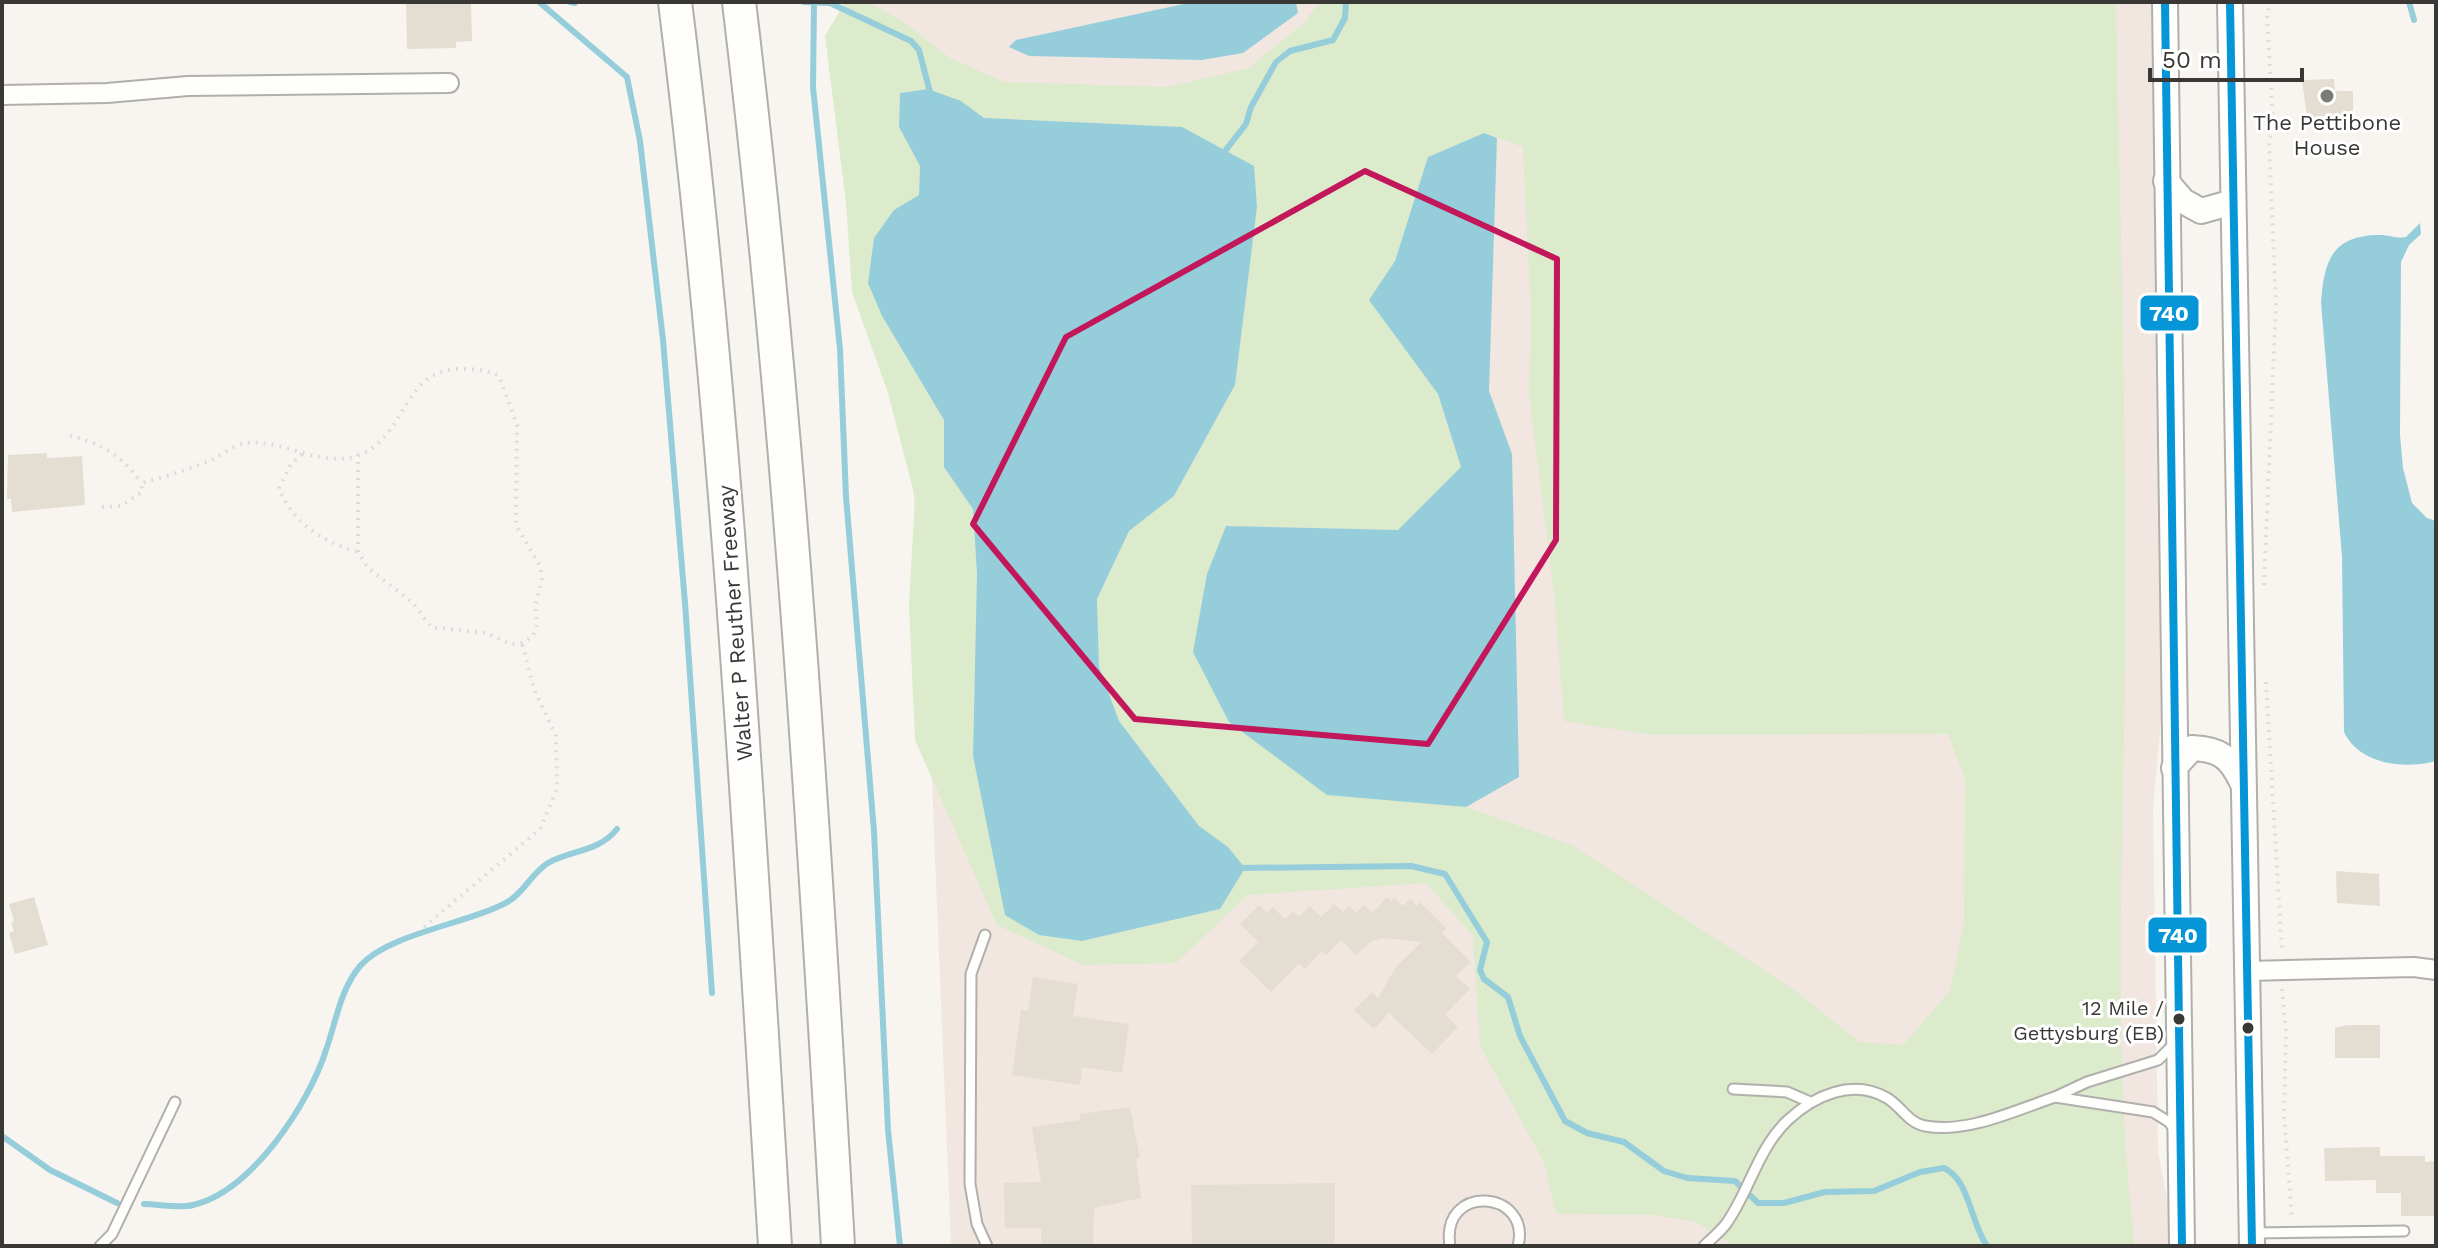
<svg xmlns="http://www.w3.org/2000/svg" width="2438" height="1248" font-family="'Work Sans',sans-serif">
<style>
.commercial{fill:#f2e6e1}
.green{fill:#dbebcb;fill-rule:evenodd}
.water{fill:#95ceda}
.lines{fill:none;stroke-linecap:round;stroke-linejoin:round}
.stream{stroke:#95ceda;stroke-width:6}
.building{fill:#e4ddd2}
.lane-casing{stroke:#b1afab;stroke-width:13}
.street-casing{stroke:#b1afab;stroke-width:22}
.secondary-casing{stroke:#b1afab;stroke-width:28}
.highway-casing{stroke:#b1afab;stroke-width:36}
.path{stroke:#dedcdb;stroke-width:4;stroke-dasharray:2 6;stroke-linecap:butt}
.lane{stroke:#fefefd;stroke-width:9}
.street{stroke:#fefefd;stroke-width:18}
.secondary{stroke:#fefefd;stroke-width:24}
.highway{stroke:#fefefd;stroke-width:32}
.bus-1-casing{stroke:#fff;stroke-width:14}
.bus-1{stroke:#0696d7;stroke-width:8}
.marked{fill:none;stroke:#c2185b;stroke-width:6;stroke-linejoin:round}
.poi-dot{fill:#7c7a76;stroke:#fff;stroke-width:3}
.bus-dot{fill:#3a3835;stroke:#fff;stroke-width:3}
.labels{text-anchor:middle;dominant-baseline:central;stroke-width:6;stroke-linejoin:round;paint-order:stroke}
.bus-label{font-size:20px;fill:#3a3835;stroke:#fff;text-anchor:end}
.poi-label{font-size:22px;fill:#3a3835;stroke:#fff}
.street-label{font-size:22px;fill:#3a3835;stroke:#fff}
.line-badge{stroke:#fff;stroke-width:3}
.badge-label{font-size:22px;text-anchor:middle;font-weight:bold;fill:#fff}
</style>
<rect width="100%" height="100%" fill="#f8f5f0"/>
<!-- commercial -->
<polygon class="commercial" points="859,2 2152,2 2163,698 2153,809 2158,1151 2170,1214 2170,1246 951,1246 924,589"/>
<!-- green -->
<path class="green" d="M845,2H869L907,24L950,58L1004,82L1167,87L1249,68L1305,22L1319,2H2116C2120,219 2127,436 2125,652C2124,850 2111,1049 2135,1246H1735L1696,1222L1654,1215L1556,1214L1544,1162L1480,1046L1473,936L1426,883L1248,895L1176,963L1083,965L997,925L915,740L909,605L915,497L888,393L852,292L846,203L825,36ZM927,89L961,101L984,118L1182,127L1257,207L1235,385L1174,496L1129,531L1097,599L1099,667L1119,721L1199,826L1228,847L1220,909L1082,941L1005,915L973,756L977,574L973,508L944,467V420L882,316L894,210L919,195L920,166L899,127L900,93ZM1484,133L1523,147L1531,313L1529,394L1554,592L1564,721L1652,735L1948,734L1965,779L1964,922L1950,991L1903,1045L1859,1042L1796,991L1572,845L1466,807L1327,795L1226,526L1398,530L1461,467L1438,394L1370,300L1395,261L1428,157Z"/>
<!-- water -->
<g class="water">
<polygon points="1193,2 1296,2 1298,13 1243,53 1202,60 1029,56 1009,47 1016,40"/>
<polygon points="928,89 961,101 984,118 1182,127 1254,166 1257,207 1235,385 1174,496 1129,531 1097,599 1099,667 1119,721 1199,826 1228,847 1245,868 1220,909 1082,941 1039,935 1005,915 973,756 977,574 973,509 944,467 944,420 882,316 868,283 874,238 894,210 919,195 920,166 899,127 900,93"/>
<polygon points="1484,133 1497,138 1489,391 1512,454 1519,777 1466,807 1327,795 1229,722 1193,652 1207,574 1226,526 1398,530 1461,467 1438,394 1369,300 1395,261 1428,157"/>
<path d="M2420,223L2421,234L2409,245L2401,262L2400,435L2403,468L2412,503L2427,518L2436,521V761C2404,770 2359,764 2344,732L2342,557L2321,302C2324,261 2332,235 2380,235C2390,235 2397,239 2406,237Z"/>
</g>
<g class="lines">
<!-- stream -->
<g class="stream">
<polyline points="539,2 627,77 640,141 663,340 685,603 712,993"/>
<polyline points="570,2 575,3"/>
<polyline points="804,2 830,3 911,41 919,50 931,96"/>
<polyline points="2409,2 2414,20"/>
<polyline points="814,3 813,87 840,349 846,497 874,831 888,1130 900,1246"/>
<polyline points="1222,155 1246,124 1251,107 1276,62 1290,51 1333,40 1345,18 1346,2"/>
<path d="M1239,868L1411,866L1445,874L1487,942L1480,970L1484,979L1508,997L1520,1036L1565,1121L1587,1133L1624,1142L1664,1171L1687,1178L1735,1181L1758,1203H1784L1825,1192L1874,1191L1920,1172L1944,1168C1970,1180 1970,1222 1987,1246"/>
<polyline points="2,1136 50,1170 117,1203"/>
<path d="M144,1204C159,1204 178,1209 193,1205C251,1192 309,1104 326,1050C336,1022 340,990 360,966C389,933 469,924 509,901C524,892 532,873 548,863C571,850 599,852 617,829"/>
</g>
</g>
<!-- building -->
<g class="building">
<polygon points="406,2 471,3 472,41 456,42 456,48 407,49"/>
<polygon points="2334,79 2335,91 2353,91 2353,114 2307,118 2302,80"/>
<polygon points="47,453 47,458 82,456 85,505 12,512 11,499 7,499 8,455"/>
<polygon points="2336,871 2379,874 2380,906 2337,903"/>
<polygon points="34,897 48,945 15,954 9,933 14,931 11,923 14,921 9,904"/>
<polygon points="1387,897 1391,901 1394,898 1403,906 1410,899 1417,906 1420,902 1446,928 1442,933 1471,962 1456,976 1470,989 1445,1015 1458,1027 1432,1054 1389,1013 1374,1029 1354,1010 1372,992 1378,998 1396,967 1422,942 1384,938 1372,941 1356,955 1341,940 1326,955 1322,951 1305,969 1299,963 1271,992 1239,961 1258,942 1240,924 1259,905 1267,913 1273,907 1285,919 1293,911 1299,917 1310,906 1321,917 1334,904 1343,912 1349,906 1356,913 1364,905 1372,913"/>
<polygon points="1033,977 1078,984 1073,1016 1129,1024 1122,1073 1082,1067 1080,1085 1012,1075 1021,1010 1028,1011"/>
<polygon points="2347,1025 2380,1025 2380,1058 2335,1058 2335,1028"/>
<polygon points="1130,1107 1140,1158 1136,1159 1141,1198 1094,1208 1093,1246 1041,1246 1041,1228 1005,1228 1004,1183 1041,1182 1032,1127 1080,1120 1080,1114"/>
<polygon points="2380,1147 2380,1156 2425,1156 2425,1162 2435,1161 2436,1216 2401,1216 2401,1193 2376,1193 2376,1180 2325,1181 2324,1148"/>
<polygon points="1335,1183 1335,1246 1192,1246 1191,1185"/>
</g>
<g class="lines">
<defs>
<g id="lane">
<polyline points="985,935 971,974 970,1184 977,1224 987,1246"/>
<polyline points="1733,1089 1787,1092 1810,1102"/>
<polyline points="2174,1129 2169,1122 2153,1112 2055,1097 2087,1082 2158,1060 2176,1042"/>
<polyline points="2252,1233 2404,1231"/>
<polyline points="100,1246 112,1234 175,1102"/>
<path d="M1450,1246C1440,1182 1532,1190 1518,1246"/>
<path d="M1704,1246C1711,1239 1720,1232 1726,1224C1749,1192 1758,1148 1788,1120C1814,1096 1852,1078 1887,1098C1901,1106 1908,1123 1925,1126C1967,1134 2016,1110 2055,1097"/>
</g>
<g id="street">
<polyline points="2,95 107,93 188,86 449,83"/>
<polyline points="2248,971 2414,967 2436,970"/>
</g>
<g id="secondary">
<polyline points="2165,2 2182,1246"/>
<polyline points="2230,2 2252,1246"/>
<polyline points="2166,181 2183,201 2201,211 2233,202"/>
<path d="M2174,768L2192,748C2220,749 2230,757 2242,782"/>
</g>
<g id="highway">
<path d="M675,2C727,415 749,830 775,1246"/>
<path d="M739,2C789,416 814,830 838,1246"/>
</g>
</defs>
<!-- lane casing -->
<use href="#lane" class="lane-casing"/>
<!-- street casing -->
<use href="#street" class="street-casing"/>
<!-- secondary casing -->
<use href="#secondary" class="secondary-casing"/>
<!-- highway casing -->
<use href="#highway" class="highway-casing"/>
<!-- path -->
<g class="path">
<path d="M70,436C100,442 124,457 141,483"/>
<path d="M302,454L291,464L279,488C292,523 323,542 358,552"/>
<path d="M102,507L121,506L142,492L141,483C165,477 189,469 212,460C222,455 234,445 245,443C284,438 326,473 366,452C405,431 406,371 457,369C472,369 485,369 499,376L517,425L516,525L540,566L542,578L535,606L537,624L533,636L522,643L511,644L486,633L431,627L413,603L368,568L358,552V455"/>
<polyline points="2264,585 2276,304 2269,143 2273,123 2267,14 2271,2"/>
<polyline points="2266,682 2282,952"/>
<polyline points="424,927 540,829 557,789 556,736 534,689 522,643"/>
<polyline points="2282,989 2286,1032 2284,1115 2292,1220"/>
</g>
<!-- lane -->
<use href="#lane" class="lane"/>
<!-- street -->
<use href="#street" class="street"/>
<!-- secondary -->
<use href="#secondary" class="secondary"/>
<!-- highway -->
<use href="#highway" class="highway"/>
<defs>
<g id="bus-1">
<polyline points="2165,2 2182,1246"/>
<polyline points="2230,2 2252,1246"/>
</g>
</defs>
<!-- bus-1 casing -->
<use href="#bus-1" class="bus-1-casing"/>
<!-- bus-1 -->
<use href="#bus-1" class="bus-1"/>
</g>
<!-- marked area -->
<path class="marked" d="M1365,171L1557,259L1556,540L1428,744L1135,719L973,524L1066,337Z"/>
<!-- markers -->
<circle class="poi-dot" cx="2327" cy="96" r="8"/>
<g class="bus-dot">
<circle cx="2179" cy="1019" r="7"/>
<circle cx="2248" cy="1028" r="7"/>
</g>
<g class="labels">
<!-- bus labels -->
<g class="bus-label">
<text x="2164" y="1008">12 Mile /<tspan x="2164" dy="25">Gettysburg (EB)</tspan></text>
</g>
<!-- poi labels -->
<g class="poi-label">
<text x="2327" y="122">The Pettibone<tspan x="2327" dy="25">House</tspan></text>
</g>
<!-- street labels -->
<g class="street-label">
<text transform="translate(735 623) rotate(-94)">Walter P Reuther Freeway</text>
</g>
</g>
<g class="line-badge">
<rect x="2139" y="294" width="61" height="38" rx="8" fill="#0696d7"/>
<rect x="2147" y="916" width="61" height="38" rx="8" fill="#0696d7"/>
</g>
<g class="badge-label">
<text x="2169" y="321">740</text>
<text x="2178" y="943">740</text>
</g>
<!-- border -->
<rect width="2438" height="1248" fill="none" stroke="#3a3835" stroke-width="8"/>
<!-- scale -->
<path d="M2150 68v12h152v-12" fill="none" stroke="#3a3835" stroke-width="4"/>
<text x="2162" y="68" font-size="24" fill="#3a3835" stroke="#ffffff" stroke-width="6" paint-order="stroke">50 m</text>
</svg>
